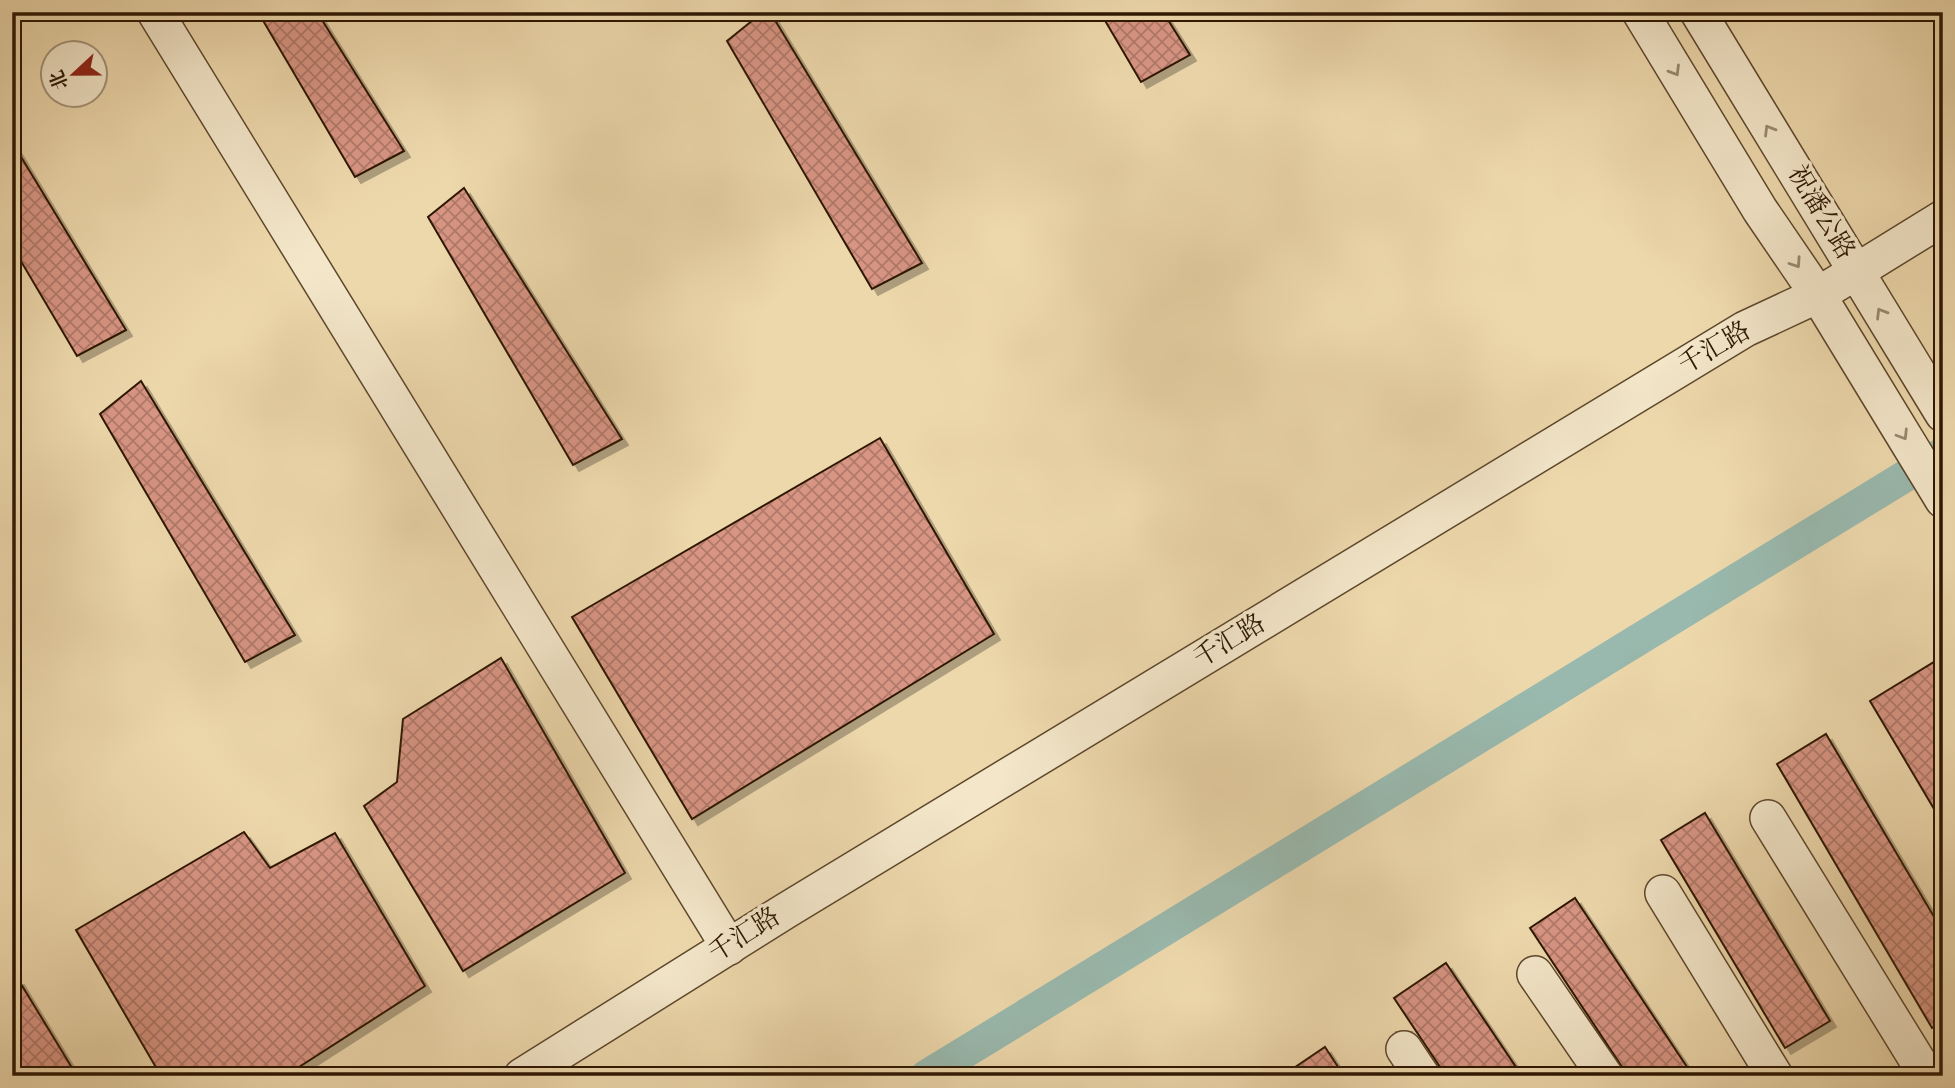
<svg xmlns="http://www.w3.org/2000/svg" width="1955" height="1088" font-family="'Sorts Mill Goudy','Noto Serif SC',serif">
<style>
.lines{fill:none;stroke-linecap:round;stroke-linejoin:round}
.canal{stroke:#99b9ae;stroke-width:32}
.building{fill:url(#building-cross-hatch);stroke:#2d1702;stroke-width:2;filter:url(#shadow)}
.minor-casing{stroke:#5d472c;stroke-width:38}
.minor{stroke:#f3e6c9;stroke-width:35}
.oneway{stroke:#9a896f}
.labels{text-anchor:middle;dominant-baseline:central;stroke-width:7;stroke-linejoin:round;paint-order:stroke}
.street-label{font-size:26px;fill:#2d1702;stroke:#f3e6c9}
</style>
<defs>
<pattern id="building-cross-hatch" width="8" height="8" patternUnits="userSpaceOnUse" patternTransform="scale(1.75)"><rect width="8" height="8" fill="#d89584"/><path d="M0 0l8 8M0 8l8-8" fill="none" stroke="#b0796a"/></pattern>
<filter id="shadow"><feDropShadow dx="6" dy="6" stdDeviation="0" flood-color="#0004"/></filter>
</defs>
<rect width="100%" height="100%" fill="#edd8ac"/>
<filter id="stains"><feTurbulence type="fractalNoise" baseFrequency=".00286" numOctaves="4"/><feColorMatrix values="0 0 0 0 .2 0 0 0 0 .09 0 0 0 0 .02 0 0 0 .5 -.17"/></filter>
<radialGradient id="worn" r=".72"><stop offset=".6" stop-color="#630" stop-opacity="0"/><stop offset="1" stop-color="#630" stop-opacity=".3"/></radialGradient>
<g class="lines">
<!-- canal -->
<polyline class="canal" points="926,1076 1943,453"/>
</g>
<!-- building -->
<g class="building">
<polygon points="258,12 317,12 404,151 355,177"/>
<polygon points="763,12 770,12 922,263 872,289 727,41"/>
<polygon points="1100,12 1163,12 1190,55 1141,82"/>
<polygon points="12,142 126,330 77,356 12,246"/>
<polygon points="464,188 622,439 573,465 428,217"/>
<polygon points="141,381 295,635 245,662 100,414"/>
<polygon points="880,438 994,634 692,819 572,617"/>
<polygon points="501,658 625,873 463,971 364,806 397,782 403,719"/>
<polygon points="1934,662 1943,677 1943,824 1870,701"/>
<polygon points="1826,734 1943,932 1943,1022 1932,1028 1777,764"/>
<polygon points="1705,813 1830,1021 1785,1048 1661,840"/>
<polygon points="244,832 270,868 335,833 425,986 285,1076 161,1076 76,930"/>
<polygon points="1575,898 1693,1076 1628,1076 1530,928"/>
<polygon points="1446,963 1522,1076 1446,1076 1394,998"/>
<polygon points="18,979 77,1076 12,1076 12,982"/>
<polygon points="1325,1047 1344,1076 1282,1076"/>
</g>
<g class="lines">
<defs>
<g id="minor">
<polyline points="155,12 729,947"/>
<polyline points="1640,12 1760,210 1818,295 1943,500"/>
<polyline points="1698,12 1943,414"/>
<polyline points="1768,818 1927,1076"/>
<polyline points="1663,893 1775,1076"/>
<polyline points="1535,974 1605,1076"/>
<polyline points="1404,1049 1422,1076"/>
<polyline points="522,1076 787,910 1745,329 1818,295 1943,218"/>
</g>
</defs>
<!-- minor casing -->
<use href="#minor" class="minor-casing"/>
<!-- minor -->
<use href="#minor" class="minor"/>
</g>
<!-- one-way arrows -->
<defs><path id="oneway-chevron" d="M-2-3.5L2.5 0L-2 3.5" fill="none" stroke-width="1.6" stroke-linecap="round" stroke-linejoin="round" transform="scale(1.75)"/></defs>
<g class="oneway">
<use href="#oneway-chevron" transform="translate(1675 71) rotate(59)"/>
<use href="#oneway-chevron" transform="translate(1769 130) rotate(-121)"/>
<use href="#oneway-chevron" transform="translate(1796 263) rotate(56)"/>
<use href="#oneway-chevron" transform="translate(1881 313) rotate(-121)"/>
<use href="#oneway-chevron" transform="translate(1903 435) rotate(58)"/>
</g>
<g class="labels">
<!-- street labels -->
<g class="street-label">
<text transform="translate(1820 213) rotate(59)">祝潘公路</text>
<text transform="translate(1715 349) rotate(-30)">千汇路</text>
<text transform="translate(1230 642) rotate(-31)">千汇路</text>
<text transform="translate(745 936) rotate(-32)">千汇路</text>
</g>
</g>
<!-- margin -->
<rect width="1955" height="1088" fill="none" stroke="#edd8ac" stroke-width="42"/>
<rect x="14" y="14" width="1927" height="1060" fill="none" stroke="#2d1702" stroke-width="3.5"/>
<rect x="21" y="21" width="1913" height="1046" fill="none" stroke="#2d1702" stroke-width="2"/>
<!-- north arrow -->
<g transform="translate(74 74) rotate(248)"><circle r="33" fill="#f3e6c9" stroke="#a49379" stroke-width="2"/>
<path d="M0-5L12 26L0 18L-12 26Z" fill="#8f2418"/>
<text y="-10" font-size="19" font-weight="bold" text-anchor="middle" fill="#2d1702">北</text>
</g>
<rect width="100%" height="100%" filter="url(#stains)"/>
<rect width="100%" height="100%" fill="url(#worn)"/>
</svg>
